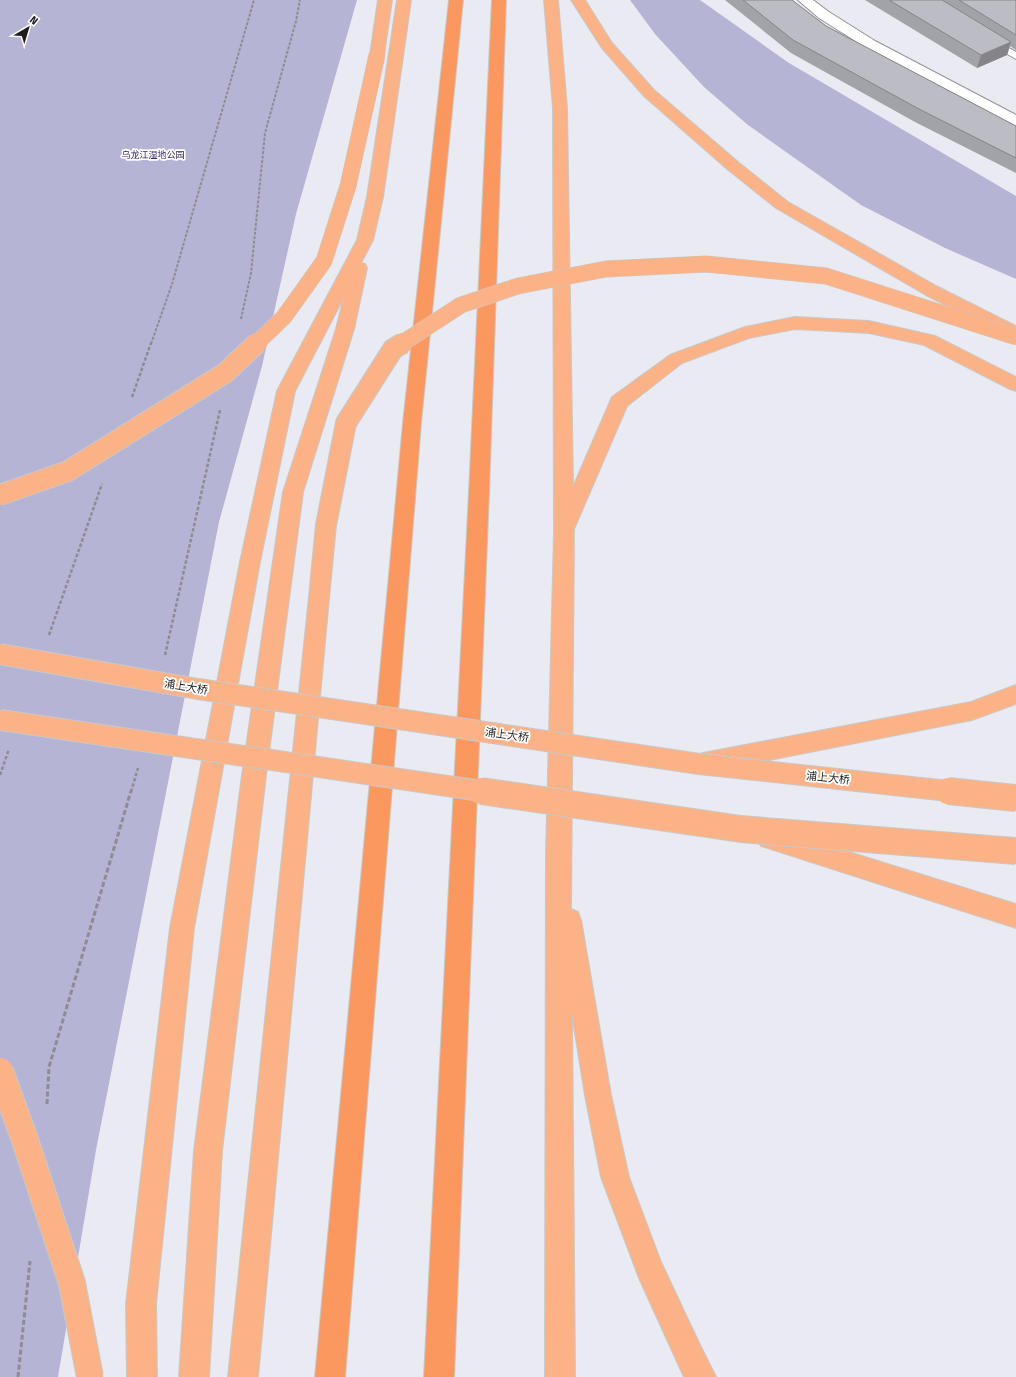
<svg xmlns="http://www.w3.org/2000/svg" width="1016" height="1377" font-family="'Fira Sans Condensed','Noto Sans SC',sans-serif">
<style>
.green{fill:#b6b4d5}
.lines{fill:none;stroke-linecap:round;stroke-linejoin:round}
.service-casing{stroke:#93929a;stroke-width:2}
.minor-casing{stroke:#93929a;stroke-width:2}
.primary-casing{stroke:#c9c9c9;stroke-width:2}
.trunk-casing{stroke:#c9c9c9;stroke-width:2}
.path-far2{stroke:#8c8c92;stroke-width:2;stroke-dasharray:3 1.5;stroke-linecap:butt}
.path-far1{stroke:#8c8c92;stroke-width:2.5;stroke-dasharray:3.5 2;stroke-linecap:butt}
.path{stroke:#8c8c92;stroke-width:3;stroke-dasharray:5 2.5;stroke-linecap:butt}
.service{fill:#fff;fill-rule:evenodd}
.minor{fill:#fff;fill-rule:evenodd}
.primary{fill:#fcb287;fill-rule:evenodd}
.trunk{fill:#fb985f;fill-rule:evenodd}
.primary-bridge-far2-casing{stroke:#c9c9c9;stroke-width:17;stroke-linecap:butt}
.primary-bridge-far1-casing{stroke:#c9c9c9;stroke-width:22;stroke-linecap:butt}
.primary-bridge-casing{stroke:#c9c9c9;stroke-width:28;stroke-linecap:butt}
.primary-bridge-far2{stroke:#fcb287;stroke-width:16}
.primary-bridge-far1{stroke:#fcb287;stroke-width:20}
.primary-bridge{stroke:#fcb287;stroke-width:26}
.wall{fill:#a2a2a9}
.shaded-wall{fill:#848489}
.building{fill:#bcbcc4;stroke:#848489}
.labels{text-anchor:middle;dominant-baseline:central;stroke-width:3.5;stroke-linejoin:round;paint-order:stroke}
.far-park-label{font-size:9px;fill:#302462;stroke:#fff}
.street-label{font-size:11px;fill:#1d1d20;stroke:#fff}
</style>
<rect width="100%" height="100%" fill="#eaeaf3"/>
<!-- green -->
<g class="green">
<polygon points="0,0 357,0 296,214 262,366 219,522 96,1150 58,1377 0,1377"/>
<polygon points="630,0 700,0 789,63 1016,196 1016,279 945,248 861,205 748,125 704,87 655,34"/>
</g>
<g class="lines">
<defs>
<polygon id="service" points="991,38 1016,52 1016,59 988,43 986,41 988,39"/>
<polygon id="minor" points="798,0 813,0 829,12 875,41 1016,115 1016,126 1011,124 865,47 819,18"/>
<g id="primary">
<polygon points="378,0 392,0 384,55 382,58 377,59 372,58 370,55"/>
<polygon points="397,0 411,0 383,197 373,240 361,263 365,264 367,268 354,329 303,492 266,775 222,1151 209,1377 179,1377 194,1151 242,775 283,492 336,329 344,297 295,391 260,562 194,928 156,1304 157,1377 127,1377 126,1304 170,928 240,562 277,391 357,240 367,197"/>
<polygon points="544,0 558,0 567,108 573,487 612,397 670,355 745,327 795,317 869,321 935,336 1016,377 1016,391 1010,389 924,345 869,333 795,329 749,338 682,363 627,406 574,529 571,909 578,912 581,920 611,1095 629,1177 661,1262 699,1343 716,1377 684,1377 639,1278 601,1177 585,1095 572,1014 575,1377 545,1377 546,855 554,533 553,108"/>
<polygon points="571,0 585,0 612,43 654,90 738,162 788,202 938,287 1016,326 1016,339 1009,337 926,295 776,208 726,168 644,96 602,48"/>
<polygon points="320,579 327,581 330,587 258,1377 228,1377 310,587 313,581"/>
<polygon points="1016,685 1016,704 972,720 703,773 695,770 692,763 695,756 703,753 971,702"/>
<polygon points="769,827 1016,904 1016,928 761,846 757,838 761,830"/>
</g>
<g id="trunk">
<polygon points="449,0 463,0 421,423 345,1377 315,1377 403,423"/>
<polygon points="492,0 506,0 489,492 454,1377 424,1377 469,492"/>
</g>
</defs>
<!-- service casing -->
<use href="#service" class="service-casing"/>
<!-- minor casing -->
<use href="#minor" class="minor-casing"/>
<!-- primary casing -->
<use href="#primary" class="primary-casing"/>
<!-- trunk casing -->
<use href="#trunk" class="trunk-casing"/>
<!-- path-far2 -->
<g class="path-far2">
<polyline points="241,319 251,273 265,133 296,21 300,0"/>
<polyline points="151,344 172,284 254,0"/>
</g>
<!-- path-far1 -->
<g class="path-far1">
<polyline points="132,397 151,343"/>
<polyline points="49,635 102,484"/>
<polyline points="165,655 220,410"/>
<polyline points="0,775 9,749"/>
<polyline points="131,792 138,768"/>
</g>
<!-- path -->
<g class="path">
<polyline points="47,1104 49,1067 131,791"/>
<polyline points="18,1377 30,1261"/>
</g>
<!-- service -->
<use href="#service" class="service"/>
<!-- minor -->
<use href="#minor" class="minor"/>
<!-- primary -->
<use href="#primary" class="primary"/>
<!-- trunk -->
<use href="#trunk" class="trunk"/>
<defs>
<g id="primary-bridge-far2">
<polyline points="256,344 284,317 324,261 348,186 377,55"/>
<polyline points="401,344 461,305 518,286 606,269 706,264 826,276 1016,337"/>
</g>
<g id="primary-bridge-far1">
<polyline points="0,495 68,471 225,373 257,343"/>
<polyline points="320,587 326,525 346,423 393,349 403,343"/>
<polyline points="0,654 198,689 699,764 958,792"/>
<polyline points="0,720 488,792"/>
</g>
<g id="primary-bridge">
<polyline points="481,791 741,829 1016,851"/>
<polyline points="948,791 1016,798"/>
<polyline points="0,1071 25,1140 72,1283 90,1377"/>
</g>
</defs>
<!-- primary-bridge-far2 casing -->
<use href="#primary-bridge-far2" class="primary-bridge-far2-casing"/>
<!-- primary-bridge-far1 casing -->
<use href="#primary-bridge-far1" class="primary-bridge-far1-casing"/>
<!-- primary-bridge casing -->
<use href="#primary-bridge" class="primary-bridge-casing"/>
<!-- primary-bridge-far2 -->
<use href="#primary-bridge-far2" class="primary-bridge-far2"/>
<!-- primary-bridge-far1 -->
<use href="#primary-bridge-far1" class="primary-bridge-far1"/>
<!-- primary-bridge -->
<use href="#primary-bridge" class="primary-bridge"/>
</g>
<!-- wall -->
<g class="wall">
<polygon points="725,0 792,0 826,26 1016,126 1016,173 915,122 791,53"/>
<polygon points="865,0 1016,0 1016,50 1010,46 1007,55 977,68"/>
</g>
<!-- shaded-wall -->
<polygon class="shaded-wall" points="1011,42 1007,55 977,68 981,55"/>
<!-- building -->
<g class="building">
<polygon points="743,0 792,0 826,26 1016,126 1016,158 919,109 793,40"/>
<polygon points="889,0 942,0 1011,42 981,55"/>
<polygon points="959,0 1016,0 1016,35"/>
</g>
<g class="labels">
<!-- far-park labels -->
<g class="far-park-label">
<text x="153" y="155">乌龙江湿地公园</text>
</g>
<!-- street labels -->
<g class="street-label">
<text transform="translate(186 687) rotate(10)">浦上大桥</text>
<text transform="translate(507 735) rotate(8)">浦上大桥</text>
<text transform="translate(828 778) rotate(6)">浦上大桥</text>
</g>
</g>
<!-- north arrow -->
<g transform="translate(28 28) rotate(38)" stroke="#ffffff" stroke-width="3" paint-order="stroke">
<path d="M0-3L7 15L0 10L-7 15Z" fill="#1d1d20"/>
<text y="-6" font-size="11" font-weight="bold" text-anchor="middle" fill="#1d1d20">N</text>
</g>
</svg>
